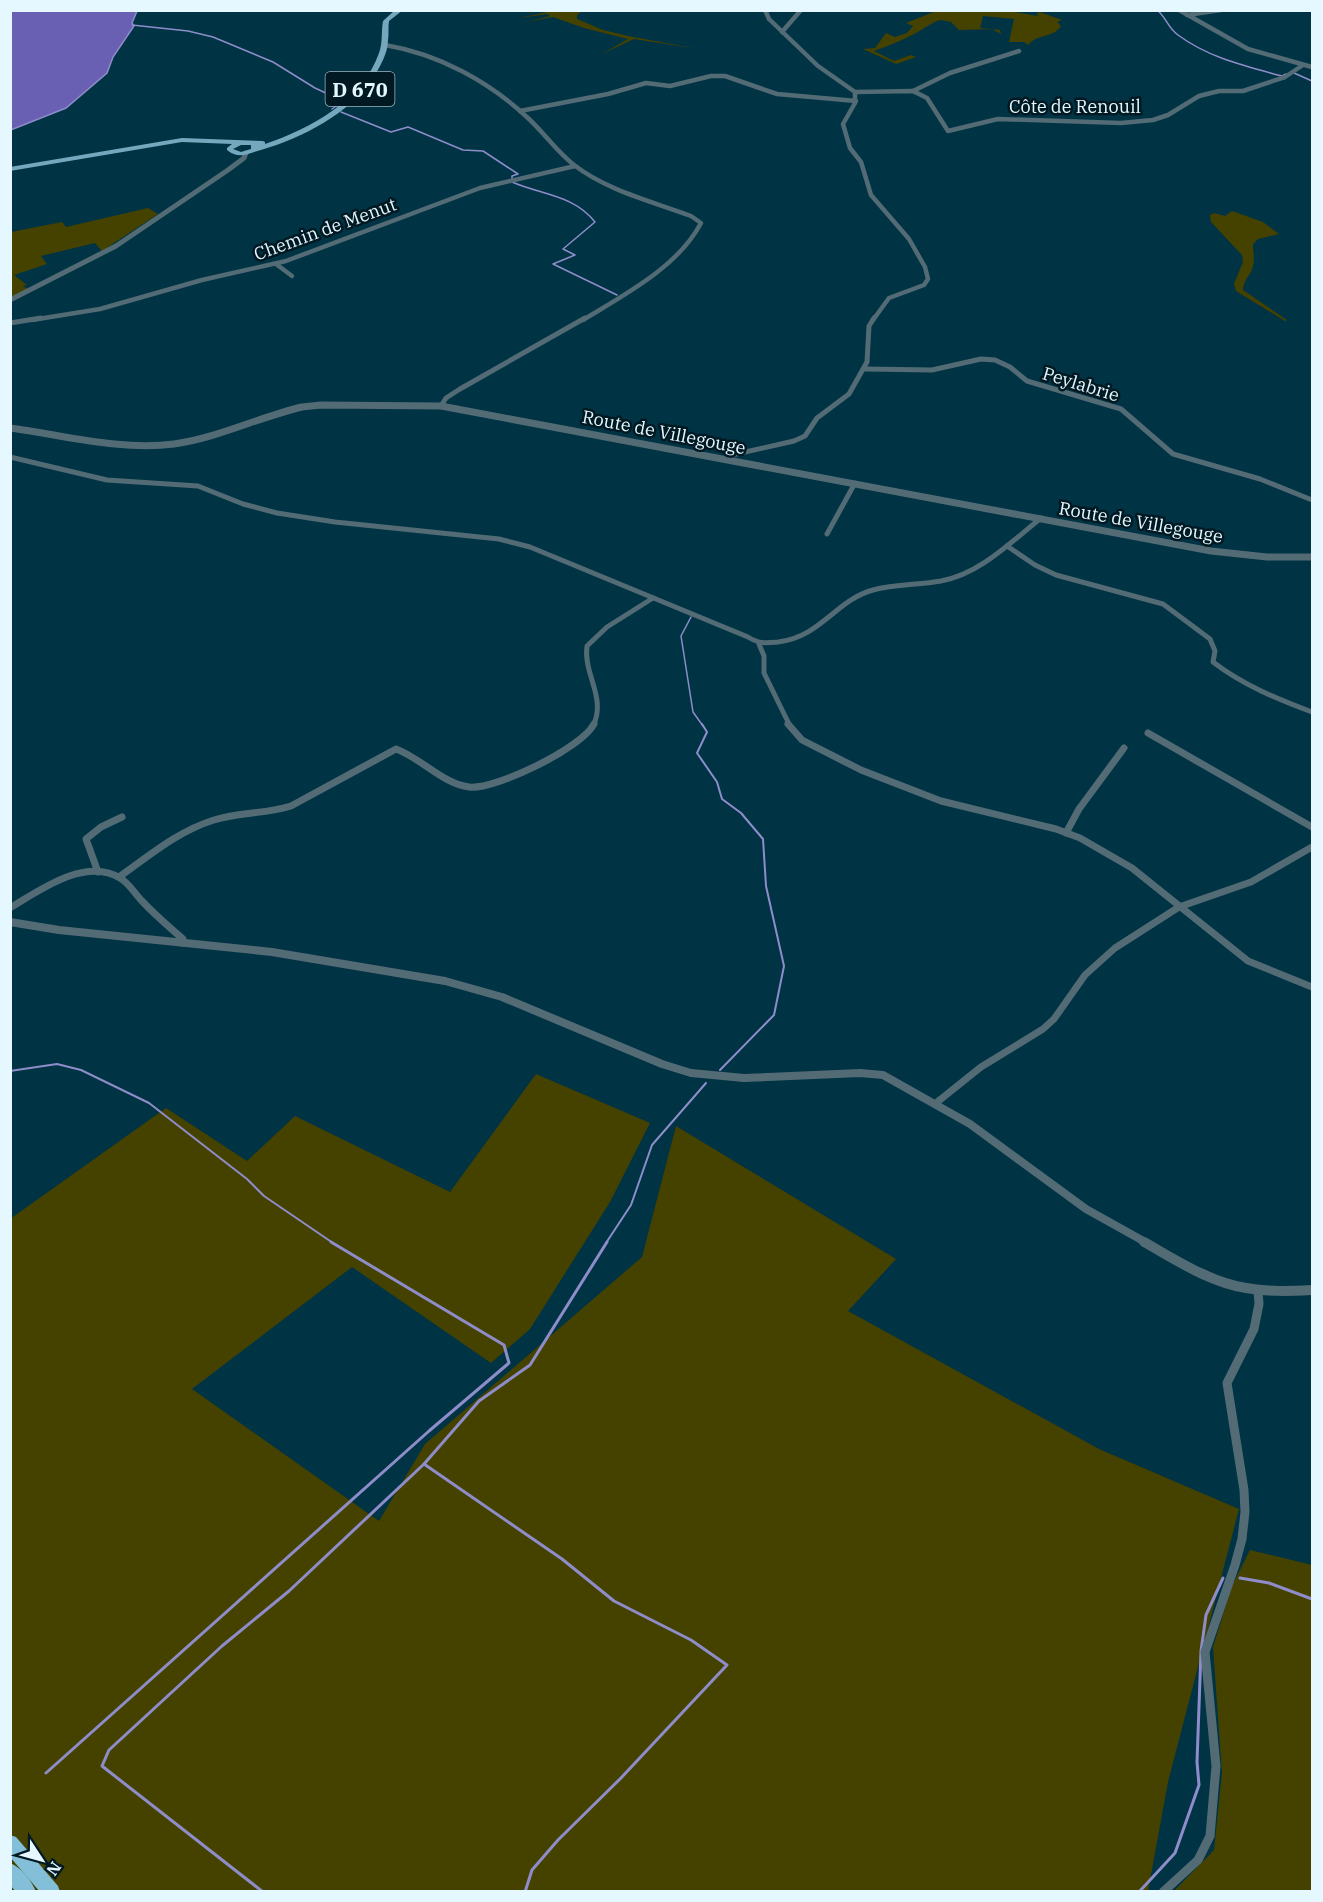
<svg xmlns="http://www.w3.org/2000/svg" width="1323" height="1902" font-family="'IBM Plex Serif',serif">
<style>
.green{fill:#454200}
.water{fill:#6960b3;stroke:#8e8dca;stroke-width:1.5}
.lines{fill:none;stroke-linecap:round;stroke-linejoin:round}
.stream-far2{stroke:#8e8dca;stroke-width:1.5}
.stream-far1{stroke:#8e8dca;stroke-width:2}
.stream{stroke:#8e8dca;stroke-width:3}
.minor-far3{stroke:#536b75;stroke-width:4.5}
.minor-far2{stroke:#536b75;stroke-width:5}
.minor-far1{stroke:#536b75;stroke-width:7}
.minor{stroke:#536b75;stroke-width:9}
.tertiary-far3{stroke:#536b75;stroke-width:5}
.tertiary-far2{stroke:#536b75;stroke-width:7}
.tertiary-far1{stroke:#536b75;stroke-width:8}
.tertiary{stroke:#536b75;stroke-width:10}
.primary{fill:#76a8bd;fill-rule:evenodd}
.motorway{fill:#83bfd9;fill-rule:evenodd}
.labels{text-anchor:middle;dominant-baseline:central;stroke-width:5;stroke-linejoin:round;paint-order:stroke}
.far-street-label{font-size:18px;fill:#e5f7ff;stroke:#011922}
.shield{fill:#011922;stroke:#a1b4bd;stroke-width:1.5}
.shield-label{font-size:20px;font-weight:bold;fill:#e5f7ff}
</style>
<rect width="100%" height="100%" fill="#034"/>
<!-- green -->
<g class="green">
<polygon points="552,11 582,11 577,15 577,19 603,30 628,36 698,49 634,39 602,54 628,39 584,28 553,17 527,22 550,16 547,14 519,18"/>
<path d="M936,11H1009L1038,16L1037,13L1040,12L1062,20L1057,22L1061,26C1052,39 1038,33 1028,45L1024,42H1009L1014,19L983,16L980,28L1000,30L1001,34L992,29L959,30L951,22L940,20C930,23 923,30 914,34C900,41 889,46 874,51L894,61L911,55L916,57L896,64L863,49L875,48L886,33L895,37L907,33L913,26L906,23Z"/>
<polygon points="148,208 158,214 102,251 95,243 41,256 47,264 14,275 27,285 23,286 28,289 11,297 11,232 62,222 66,227"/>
<path d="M1232,211L1263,222L1279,234L1258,239L1253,244C1253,251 1255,259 1253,266C1251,276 1244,278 1243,290L1287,320L1285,321L1236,291L1234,284L1243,262L1242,255L1211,222L1210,215L1214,213L1225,216Z"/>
<polygon points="536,1074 650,1123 610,1202 530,1329 491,1363 352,1267 192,1389 379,1521 425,1444 642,1257 676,1126 896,1259 848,1311 1099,1449 1239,1509 1168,1782 1148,1891 11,1891 10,1219 166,1108 247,1161 295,1116 450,1192"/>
<polygon points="1250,1550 1312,1565 1312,1891 1173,1892 1214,1850 1222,1773 1213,1647 1232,1586"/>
</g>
<!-- water -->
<polygon class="water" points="11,10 137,10 137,11 132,23 134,26 113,57 107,73 66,108 11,130"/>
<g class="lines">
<!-- stream-far2 -->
<g class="stream-far2">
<path d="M1157,10C1166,17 1168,28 1178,35C1209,58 1245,66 1282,76L1286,74"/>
<polyline points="132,25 188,31 213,37 273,62 315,88 343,101 332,109"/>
<polyline points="1294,73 1312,81"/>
<polyline points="341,112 391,132 408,127 463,150 483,151 518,174 512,176 512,180"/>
<path d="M512,182C542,195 574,195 595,222L563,249L575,255L553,264L617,295"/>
<polyline points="691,617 681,636 693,712 703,726"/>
</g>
<!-- stream-far1 -->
<g class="stream-far1">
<polyline points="702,724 707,732 697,753 717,782 722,799 741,813 763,839 766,886 784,966 774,1015 720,1070"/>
<polyline points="10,1071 57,1064 81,1070 149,1103 247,1179 264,1196 333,1243"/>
<polyline points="606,1243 631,1205 652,1145 706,1083"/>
</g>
<!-- stream -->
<g class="stream">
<polyline points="1240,1578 1269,1583 1312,1599"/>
<polyline points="46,1773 429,1431 509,1363 504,1345 331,1242"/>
<polyline points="263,1892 102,1766 109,1750 222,1646 289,1591 424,1464"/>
<polyline points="525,1892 532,1870 558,1840 620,1779 727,1665 691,1640 614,1601 562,1559 424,1464 479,1401 530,1365 607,1242"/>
<polyline points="1139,1892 1175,1853 1199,1785 1197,1762 1201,1651 1206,1615 1223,1578"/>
</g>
<!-- minor-far3 -->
<g class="minor-far3">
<polyline points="765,10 769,19 818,66 855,92 855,103 843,124 850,148 861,162 871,195 909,239 925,267 928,279 924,285 889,298 873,320"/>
<polyline points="1179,10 1248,49 1312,67"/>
<polyline points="1187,15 1221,10"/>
<polyline points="782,32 801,10"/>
<path d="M385,45C439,54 490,82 529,119C545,134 557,152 574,165C608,191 651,201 691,216L701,223C678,267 624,295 583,320"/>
<polyline points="913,91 950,73 1019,51"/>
<polyline points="855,92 913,91 927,98 948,131 998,119 1121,123 1153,120 1168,115 1199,96 1219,91 1243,91 1285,77 1303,65"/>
<polyline points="520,111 608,94 646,83 670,86 711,76 725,76 777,94 856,101"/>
<polyline points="276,264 292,276"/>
<polyline points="32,320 100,309 202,280 286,261 480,188 575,166"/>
</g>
<!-- minor-far2 -->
<g class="minor-far2">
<polyline points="10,323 41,318"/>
<polyline points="865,369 932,370 981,359 995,360 1010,367 1027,381 1121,409 1173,454 1260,479 1312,500"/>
<polyline points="441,406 446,398 460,389 585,318"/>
<path d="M10,457L107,480L198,486L243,504L277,513L335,522L499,539L530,547L748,637C759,644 765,643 778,642C821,637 836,600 873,590C895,584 919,585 941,581C980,574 1011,542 1041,518"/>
<polyline points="727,459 732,455 794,441 805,436 817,418 849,394 867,362 869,326 874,318"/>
<polyline points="827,534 855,483"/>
<path d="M1007,546L1035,565L1056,575L1163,604L1210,639L1215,651L1213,662C1243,685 1277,699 1312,712"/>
<polyline points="759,644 764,656 764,673 790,726"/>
<path d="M593,726C607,698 583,674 587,646L607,627L653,598"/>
</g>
<!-- minor-far1 -->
<g class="minor-far1">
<polyline points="788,724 802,740 861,770 941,801 1056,829 1080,838 1132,868 1248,961 1312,987"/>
<polyline points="1148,733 1312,827"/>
<polyline points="1066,833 1079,809 1124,748"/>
<polyline points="98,872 86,839 101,827 122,817"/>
<path d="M119,877C149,856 178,831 214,820C239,812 266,814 291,806L396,749C421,758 443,784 469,787C495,790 582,748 594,724"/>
<path d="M10,908C40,890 85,857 120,878C129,883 135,894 142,901C155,915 169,927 183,939L182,943"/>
<polyline points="936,1103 981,1067 1043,1029 1054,1019 1085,975 1115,948 1179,907 1251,882 1312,847"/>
</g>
<!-- minor -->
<polyline class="minor" points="1163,1892 1198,1860 1210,1836 1216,1766 1205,1652 1235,1565 1242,1539 1245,1512 1244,1490 1227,1383 1254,1329 1259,1304 1258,1291"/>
<!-- tertiary-far3 -->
<polyline class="tertiary-far3" points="10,300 116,246 228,170 244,158 246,153"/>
<!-- tertiary-far2 -->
<path class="tertiary-far2" d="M10,428C64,435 120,451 174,444C218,438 259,417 302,407L321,405L441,406L1211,551L1267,557H1312"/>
<!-- tertiary-far1 -->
<polyline class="tertiary-far1" points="10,922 59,930 272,952 445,981 502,997 662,1064 691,1073 744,1078 860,1073 883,1075 970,1124 1086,1209 1147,1243"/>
<!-- tertiary -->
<path class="tertiary" d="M1144,1242C1176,1260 1209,1282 1246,1288C1268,1292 1290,1291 1312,1290"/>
<!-- primary -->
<path class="primary" d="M395,10H403L389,21C388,27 389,33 388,40C388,53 380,67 373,78C349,114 302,138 261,150C249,153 239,160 227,150V148L232,144L182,142L10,171V167L182,138L263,141L265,142V144C310,129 363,100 379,53C383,42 381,32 383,21ZM241,145H251V149L241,152L233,149Z"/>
<!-- motorway -->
<g class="motorway">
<polygon points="10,1835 16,1837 58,1886 60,1892 40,1892 10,1857"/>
<path d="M10,1863C21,1867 32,1881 36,1892H16L10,1885Z"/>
</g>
</g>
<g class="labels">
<!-- far-street labels -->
<g class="far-street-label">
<text x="1075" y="106">Côte de Renouil</text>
<text transform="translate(325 229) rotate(-20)">Chemin de Menut</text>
<text transform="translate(1081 384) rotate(17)">Peylabrie</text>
<text transform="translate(664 432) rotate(11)">Route de Villegouge</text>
<text transform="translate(1141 522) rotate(10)">Route de Villegouge</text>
</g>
<!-- shield labels -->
<rect class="shield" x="325.5" y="72" width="69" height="34" rx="4.5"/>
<g class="shield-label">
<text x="360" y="89">D 670</text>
</g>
</g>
<!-- border -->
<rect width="1323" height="1902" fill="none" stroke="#e5f7ff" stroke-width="24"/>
<!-- north arrow -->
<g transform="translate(42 1860) rotate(126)" stroke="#011922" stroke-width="4.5" paint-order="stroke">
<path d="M0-4.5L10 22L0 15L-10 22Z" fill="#e5f7ff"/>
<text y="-9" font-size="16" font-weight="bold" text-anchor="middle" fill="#e5f7ff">N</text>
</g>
</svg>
